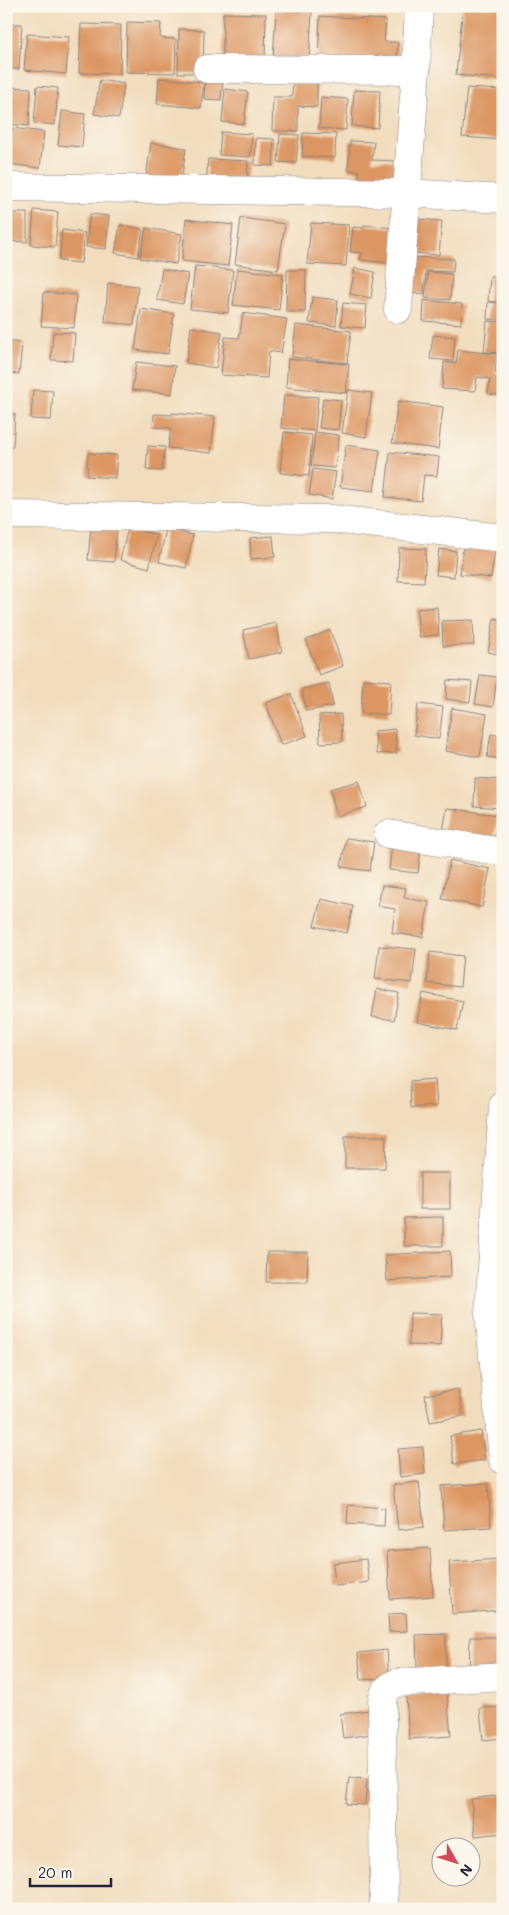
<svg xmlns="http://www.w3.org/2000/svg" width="509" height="1915" font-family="Mali,sans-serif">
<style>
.building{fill:#dc9662}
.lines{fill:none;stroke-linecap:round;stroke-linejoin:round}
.minor-casing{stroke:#8a807c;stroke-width:29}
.minor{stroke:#fff;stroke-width:28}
</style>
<rect width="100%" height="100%" fill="#fbf7ec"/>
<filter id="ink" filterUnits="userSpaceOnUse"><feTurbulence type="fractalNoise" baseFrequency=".02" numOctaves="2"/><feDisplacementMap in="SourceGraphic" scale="10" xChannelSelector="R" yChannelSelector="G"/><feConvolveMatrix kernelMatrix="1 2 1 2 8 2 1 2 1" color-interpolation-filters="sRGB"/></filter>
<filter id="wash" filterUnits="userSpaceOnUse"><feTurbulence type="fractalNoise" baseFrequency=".0096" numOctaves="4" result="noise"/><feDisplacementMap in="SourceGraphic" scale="20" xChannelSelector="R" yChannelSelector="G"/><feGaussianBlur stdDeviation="1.12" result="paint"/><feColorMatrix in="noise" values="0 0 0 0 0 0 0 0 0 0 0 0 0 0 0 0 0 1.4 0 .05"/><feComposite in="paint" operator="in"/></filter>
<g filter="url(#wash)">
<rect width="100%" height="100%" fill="#f1ddbd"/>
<g id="blocks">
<!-- building -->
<g class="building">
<polygon points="463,6 503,8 503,49 500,79 456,75"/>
<polygon points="276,10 312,12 309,62 273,59"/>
<polygon points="223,13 266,14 265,59 223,58"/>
<polygon points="320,16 386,20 384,42 398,42 397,64 318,61"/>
<polygon points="127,22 161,23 160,38 176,39 175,73 126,72"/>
<polygon points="6,24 22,24 19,69 6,69"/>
<polygon points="81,24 121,25 120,74 79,73"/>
<polygon points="179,29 204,30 203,73 178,73"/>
<polygon points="27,34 69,37 66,74 24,70"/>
<polygon points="159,78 204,82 201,108 157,104"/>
<polygon points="205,79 223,80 221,100 204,99"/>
<polygon points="100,80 124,84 119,118 94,114"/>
<polygon points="293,81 317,82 317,107 298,106 298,131 272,131 273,97 292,97"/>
<polygon points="37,86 58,88 55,125 34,123"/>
<polygon points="6,87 31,88 29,126 6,124"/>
<polygon points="467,88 503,90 503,140 462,137"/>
<polygon points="225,89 248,92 244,124 222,122"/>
<polygon points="354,90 380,91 378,128 352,126"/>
<polygon points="321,97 348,99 346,130 319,128"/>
<polygon points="62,111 85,114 82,147 58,145"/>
<polygon points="12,128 44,132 40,168 8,164"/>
<polygon points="221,132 252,134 250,157 219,155"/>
<polygon points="303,133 336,134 335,158 302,156"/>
<polygon points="280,134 299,135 296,163 278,162"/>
<polygon points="256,138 274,139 273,166 255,165"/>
<polygon points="350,141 374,142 372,160 399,161 398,190 358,188 359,171 348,170"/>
<polygon points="151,143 186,148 181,182 146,177"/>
<polygon points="208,159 248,161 246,189 206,187"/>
<polygon points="34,210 58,212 55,247 31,245"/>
<polygon points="6,213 27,213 27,242 6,241"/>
<polygon points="90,214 109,216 106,249 86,247"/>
<polygon points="241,218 285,224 278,270 235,264"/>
<polygon points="186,219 233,225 228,266 182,261"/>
<polygon points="417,219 442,221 439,255 413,253"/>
<polygon points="311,223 349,225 346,266 307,264"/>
<polygon points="120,225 143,229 138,257 115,253"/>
<polygon points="364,225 402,229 398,264 360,260 362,253 350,252 353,227 364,228"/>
<polygon points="146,228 182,234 176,264 140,258"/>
<polygon points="62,230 85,233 81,263 59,261"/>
<polygon points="411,257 454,259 453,272 426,271 424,294 408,293"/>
<polygon points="195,266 233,270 228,313 190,309"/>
<polygon points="355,268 375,272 371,298 350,294"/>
<polygon points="162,269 188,274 183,304 157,300"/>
<polygon points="237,269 283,274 279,310 233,305"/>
<polygon points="287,270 306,270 305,312 286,312"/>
<polygon points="428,272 452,274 450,300 425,298"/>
<polygon points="490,277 503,277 503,303 488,301"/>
<polygon points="108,283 138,286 134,325 105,322"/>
<polygon points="44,292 76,295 74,328 41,326"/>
<polygon points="312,297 338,300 336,326 309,323"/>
<polygon points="424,300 462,304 461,324 423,321"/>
<polygon points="488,302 503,303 503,320 487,319"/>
<polygon points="343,303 367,305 365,328 341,326"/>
<polygon points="141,309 174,314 168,354 135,350"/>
<polygon points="243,313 287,319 281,353 269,351 267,378 221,375 225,337 239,338"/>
<polygon points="487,321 503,322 503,353 484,352"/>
<polygon points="296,325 351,331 347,363 292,357"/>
<polygon points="191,327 222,332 216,368 186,363"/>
<polygon points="53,332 75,333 73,361 51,360"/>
<polygon points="433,335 455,337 453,361 430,359"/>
<polygon points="6,341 22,343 19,374 6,373"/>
<polygon points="458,350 497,354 495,373 503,374 503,396 488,394 490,379 477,377 475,391 442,389 444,362 456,363"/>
<polygon points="288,359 349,364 346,393 286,387"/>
<polygon points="136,362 175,366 172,394 132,390"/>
<polygon points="33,390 53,391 51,420 31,419"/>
<polygon points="348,390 372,393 366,437 342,433"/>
<polygon points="284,395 318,397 315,431 281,428"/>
<polygon points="323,398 341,400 338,430 319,428"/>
<polygon points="398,401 443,407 438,449 392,443"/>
<polygon points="6,413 15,414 13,447 6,447"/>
<polygon points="172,413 215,417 211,453 168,448 171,428 153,427 154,414 172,415"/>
<polygon points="284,432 312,435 309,476 280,473"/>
<polygon points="315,432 339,435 335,468 311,466"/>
<polygon points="346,445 380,450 374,491 340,487"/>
<polygon points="148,446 165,447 162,471 146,470"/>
<polygon points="390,452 439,457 437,476 424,475 421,501 385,497"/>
<polygon points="88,453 117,455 115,478 87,476"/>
<polygon points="313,469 336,472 332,499 309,495"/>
<polygon points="91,526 117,528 114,562 88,560"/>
<polygon points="128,528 157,535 149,568 120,560"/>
<polygon points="166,529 193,535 186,568 159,562"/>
<polygon points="273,536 275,557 251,559 250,538"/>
<polygon points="463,547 495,550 491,578 460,574"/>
<polygon points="399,548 426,549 424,582 398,581"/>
<polygon points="439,549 456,551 454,577 436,575"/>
<polygon points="437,607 439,635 419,637 417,609"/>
<polygon points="494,618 503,620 503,655 488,652"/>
<polygon points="473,620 474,645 443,646 442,621"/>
<polygon points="276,623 282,652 249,659 243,630"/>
<polygon points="330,630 343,666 319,675 306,640"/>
<polygon points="480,675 497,677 493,707 475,704"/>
<polygon points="363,679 391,681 389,715 361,713"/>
<polygon points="447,680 472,682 470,702 446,699"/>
<polygon points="329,683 333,706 306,711 302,689"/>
<polygon points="291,694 307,736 281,745 266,703"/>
<polygon points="501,695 503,695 503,708 500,708"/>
<polygon points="418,704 443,707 439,739 414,735"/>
<polygon points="452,708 487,714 480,757 445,751"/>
<polygon points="341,714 342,742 320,743 319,715"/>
<polygon points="395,729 397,753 377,754 375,731"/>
<polygon points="491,734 503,736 503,759 487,757"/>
<polygon points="475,778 503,780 502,808 474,806"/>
<polygon points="359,781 367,807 337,816 330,789"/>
<polygon points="447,808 498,815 493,846 442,838"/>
<polygon points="346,838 374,842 370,871 341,867"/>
<polygon points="392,844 421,847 418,873 389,870"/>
<polygon points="450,860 490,869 482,907 442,899"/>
<polygon points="382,885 406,888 404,898 429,902 423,937 392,933 395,909 378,906"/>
<polygon points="321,899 353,906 347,933 314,926"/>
<polygon points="379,946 416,949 412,983 375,979"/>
<polygon points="430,952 463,956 460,987 427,983"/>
<polygon points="377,989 399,993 394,1020 372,1017"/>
<polygon points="423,993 463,1001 457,1030 417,1022"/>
<polygon points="435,1079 437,1106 411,1108 410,1081"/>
<polygon points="345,1136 386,1136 385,1168 345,1168"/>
<rect x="420" y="1173" width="30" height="36"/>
<polygon points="443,1217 443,1246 404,1246 404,1218"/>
<polygon points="450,1251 451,1277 387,1281 385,1255"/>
<polygon points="267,1252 308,1252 307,1282 266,1282"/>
<polygon points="410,1313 442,1314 440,1346 409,1345"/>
<polygon points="458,1389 463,1416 430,1422 425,1395"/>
<polygon points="481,1431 485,1460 454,1464 450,1436"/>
<polygon points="423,1447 425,1474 400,1477 398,1449"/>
<polygon points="419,1482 424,1527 398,1530 393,1485"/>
<polygon points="488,1483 491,1527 444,1530 441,1486"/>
<polygon points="348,1505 385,1508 384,1526 347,1524"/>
<polygon points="430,1548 433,1596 390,1599 387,1551"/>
<polygon points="366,1559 369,1582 335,1586 333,1563"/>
<polygon points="502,1559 503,1610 452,1614 449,1562"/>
<polygon points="406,1613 407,1631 389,1632 388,1614"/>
<polygon points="446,1634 446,1671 417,1672 416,1635"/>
<polygon points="470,1637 499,1637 499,1674 469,1674"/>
<polygon points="387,1650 389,1678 361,1680 358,1653"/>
<polygon points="447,1692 451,1736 409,1739 406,1696"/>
<polygon points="503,1707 503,1738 483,1740 480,1708"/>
<polygon points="369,1710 372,1734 343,1738 340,1714"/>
<polygon points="349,1778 367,1779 365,1805 346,1804"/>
<polygon points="503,1795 503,1833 475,1836 471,1799"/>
<polygon points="320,1905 350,1907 350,1909 320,1909"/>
</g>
</g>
</g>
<g filter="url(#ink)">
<use href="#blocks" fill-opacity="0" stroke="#8a807c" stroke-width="1"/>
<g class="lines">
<defs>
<g id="minor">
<polyline points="207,69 416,70"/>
<polyline points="6,187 408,193 503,199"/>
<polyline points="398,309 416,70 419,6"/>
<polyline points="6,515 332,519 503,538"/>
<polyline points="388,834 503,852"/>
<polyline points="503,1106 489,1313 503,1460"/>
<path d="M384,1909L382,1702C383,1693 387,1687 396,1683L503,1676"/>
</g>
</defs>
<!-- minor casing -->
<use href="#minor" class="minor-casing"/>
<!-- minor -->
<use href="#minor" class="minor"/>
</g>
</g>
<!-- margin -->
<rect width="509" height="1915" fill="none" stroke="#fbf7ec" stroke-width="25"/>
<!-- north arrow -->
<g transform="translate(456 1862) rotate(129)"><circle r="24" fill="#fbf7ec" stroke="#a4a2a5"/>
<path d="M0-4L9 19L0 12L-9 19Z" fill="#d1495b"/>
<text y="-8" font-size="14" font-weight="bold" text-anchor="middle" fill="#22223b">N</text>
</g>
<!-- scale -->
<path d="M30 1878v8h81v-8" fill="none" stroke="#22223b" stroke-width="2.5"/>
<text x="38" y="1878" font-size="15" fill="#22223b" stroke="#fbf7ec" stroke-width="4" paint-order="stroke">20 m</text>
</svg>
